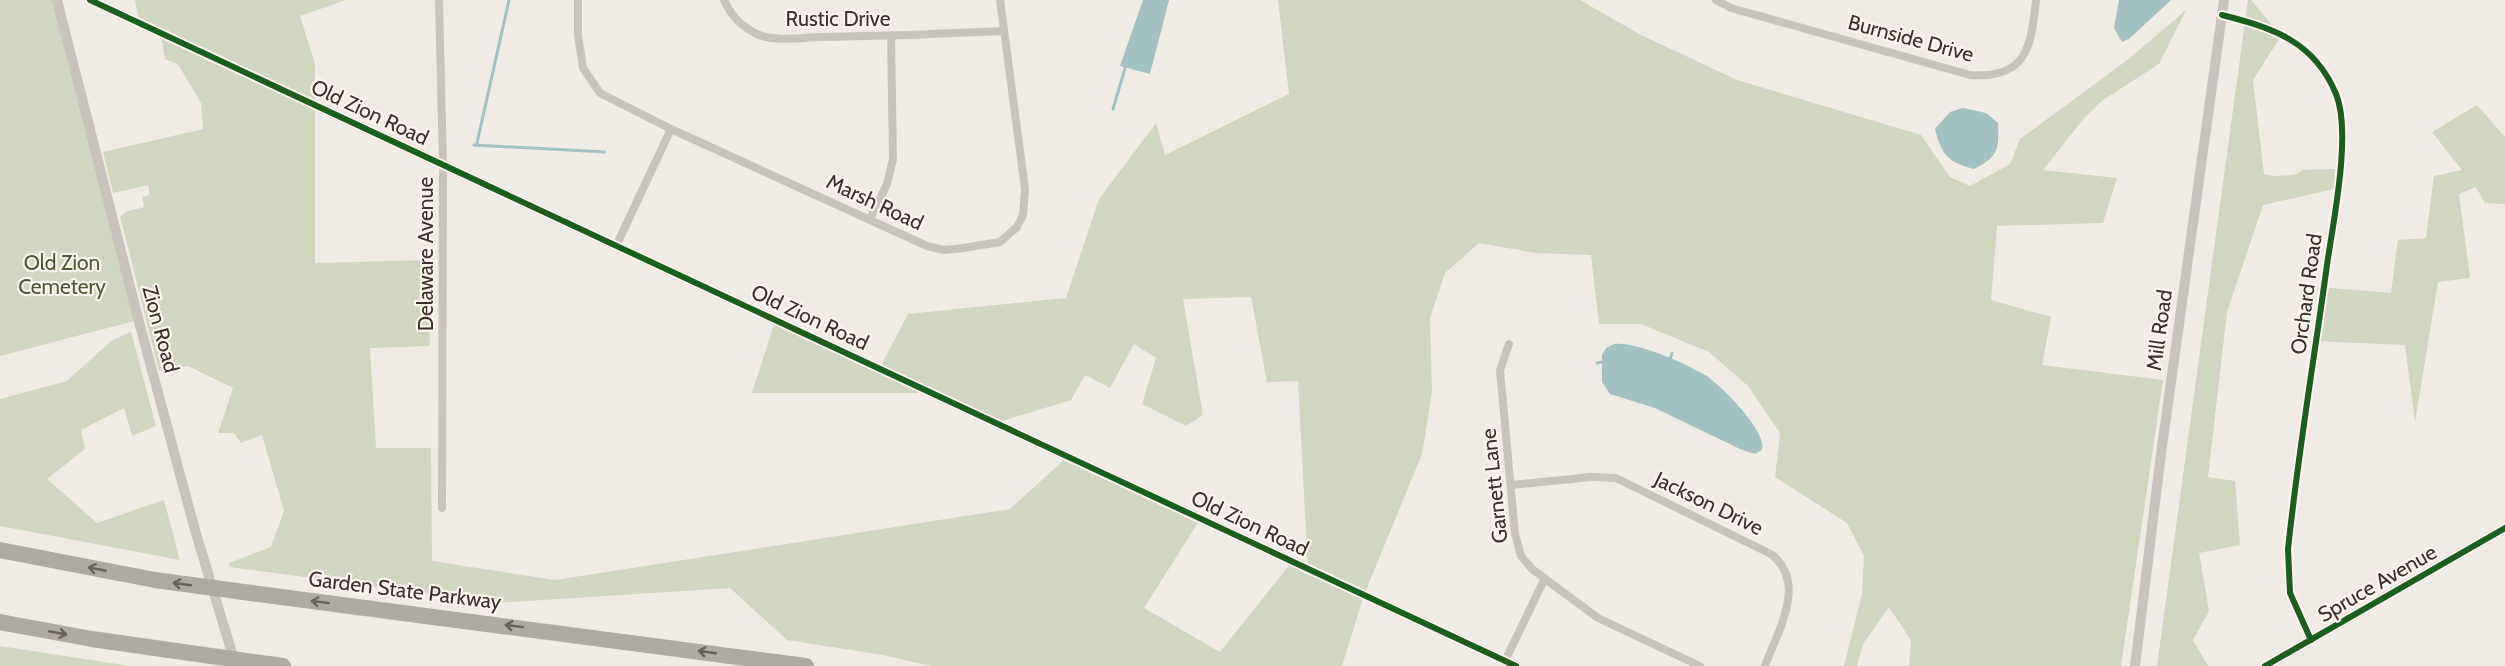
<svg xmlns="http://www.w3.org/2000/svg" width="2505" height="666" font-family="Cabin,sans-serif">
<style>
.green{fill:#d1d6bf}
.water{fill:#a1c2c1}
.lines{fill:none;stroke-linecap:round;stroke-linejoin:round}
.stream{stroke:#a1c2c1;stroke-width:3}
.minor{stroke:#c9c3be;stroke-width:8}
.tertiary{stroke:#c9c3be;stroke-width:10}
.motorway{stroke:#afaaa4;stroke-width:16}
.motorway-bridge{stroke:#afaaa4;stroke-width:16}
.cycleway-casing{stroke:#fbf5ee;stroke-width:10}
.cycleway{stroke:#1b5e20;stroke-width:6}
.oneway{stroke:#69615b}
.labels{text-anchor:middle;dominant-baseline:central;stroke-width:4.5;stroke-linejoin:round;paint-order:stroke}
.street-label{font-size:21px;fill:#3b302b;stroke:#fbf5ee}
.park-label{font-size:21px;fill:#4a5a2e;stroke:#fbf5ee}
</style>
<rect width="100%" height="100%" fill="#f0ebe5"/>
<!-- green -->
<g class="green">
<polygon points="0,0 57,0 138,320 0,356"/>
<polygon points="135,0 346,0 300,16 315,64 315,263 428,260 430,346 370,348 376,448 431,448 432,561 555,580 1010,509 1066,458 1199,521 1144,608 1220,652 1291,563 1308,570 1298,381 1267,382 1251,297 1183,299 1203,415 1186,426 1142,404 1156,358 1134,344 1110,388 1085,375 1071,400 996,423 930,393 752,393 775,321 879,369 908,314 1066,298 1099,199 1156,123 1165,155 1289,94 1278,0 1580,0 1641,35 1737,80 1921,135 1950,177 1970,186 2010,164 2020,139 2130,58 2186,10 2159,64 2103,100 2085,117 2043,170 2117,178 2103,223 1997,226 1991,300 2051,317 2042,365 2163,380 2121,666 1909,666 1911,640 1889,607 1863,644 1857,666 1844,666 1862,594 1864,556 1847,523 1775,477 1780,433 1748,386 1709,352 1641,324 1599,324 1591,255 1536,253 1479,243 1445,273 1430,318 1432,392 1422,454 1364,595 1342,666 931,666 883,655 787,640 730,588 496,603 229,567 229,563 271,547 284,511 262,435 241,443 234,433 218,433 233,388 188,366 159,371 120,216 126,212 144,207 142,197 150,195 148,185 113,193 103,152 203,129 201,103 178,64 165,59 161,35 140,24"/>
<polygon points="2248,0 2251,0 2281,36 2253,80 2264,174 2273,176 2294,175 2303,170 2336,169 2334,189 2263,205 2227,312 2208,477 2235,481 2240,545 2199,553 2209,611 2193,640 2208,666 2157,666"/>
<polygon points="2477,105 2505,137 2505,204 2485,203 2476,187 2459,194 2470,278 2438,282 2415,422 2405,345 2314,341 2320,287 2391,293 2398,240 2426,238 2434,176 2462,170 2432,132"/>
<polygon points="131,332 156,426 132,436 124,408 81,430 85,449 47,479 97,523 164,500 180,560 0,526 0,399 67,381 111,341"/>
<polygon points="0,646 130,666 0,666"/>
</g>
<!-- water -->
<g class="water">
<polygon points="1143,0 1169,0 1150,74 1120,66"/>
<polygon points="2119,0 2171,0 2129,39 2122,42 2114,28"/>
<path d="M1963,108L1986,113L1998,123C1999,149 1999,156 1974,169C1948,162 1942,156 1935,129L1950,112Z"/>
<path d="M1614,344C1638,342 1684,363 1705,375C1721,385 1768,432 1762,450L1755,454L1742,450L1655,408L1610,394L1602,382V355L1606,348Z"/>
</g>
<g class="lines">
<!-- stream -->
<g class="stream">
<polyline points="1113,109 1126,65"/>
<polyline points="477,143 509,0"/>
<polyline points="474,145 605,152"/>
<polyline points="1670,359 1672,353"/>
<polyline points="1597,363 1602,362"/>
</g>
<!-- minor -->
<g class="minor">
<polyline points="439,0 443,164 442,508"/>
<polyline points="578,0 578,35 583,68 600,93 671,129 927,246 944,250 957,249 1000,242 1017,227 1023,215 1025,189 1000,0"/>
<path d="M724,0C731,16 743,28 759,35C778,42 804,37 824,37C884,36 944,34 1004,31"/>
<path d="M1716,0L1731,8L1970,75C2027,79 2031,47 2036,0"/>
<path d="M2222,15C2273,28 2314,41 2336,94C2352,133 2333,222 2327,265C2314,360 2298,454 2288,549L2290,593L2311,640"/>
<polyline points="870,219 887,184 893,159 891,36"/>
<polyline points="617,244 671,129"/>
<polyline points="1509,344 1500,370 1515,534 1521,556 1532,569 1598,618 1700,666"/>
<path d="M1511,485L1591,477L1616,478L1771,554C1808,583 1778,630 1765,666"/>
<polyline points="1505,661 1545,578"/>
</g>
<!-- tertiary -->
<g class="tertiary">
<polyline points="57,0 139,322 195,530 235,663"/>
<polyline points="90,0 1516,666"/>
<polyline points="2135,666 2161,454 2224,0"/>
<polyline points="2265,666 2505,528"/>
</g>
<!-- motorway -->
<g class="motorway">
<polyline points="0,550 155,580"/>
<polyline points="251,593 806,666"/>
<polyline points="0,622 92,639 190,653"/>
<polyline points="268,664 283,666"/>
</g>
<!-- motorway-bridge -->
<g class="motorway-bridge">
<polyline points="155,580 251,593"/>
<polyline points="190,653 268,664"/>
</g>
<defs>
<g id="cycleway">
<polyline points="90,0 1516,666"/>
<path d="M2222,15C2273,28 2314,41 2336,94C2352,133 2333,222 2327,265C2314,360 2298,454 2288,549L2290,593L2311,640"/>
<polyline points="2265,666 2505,528"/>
</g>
</defs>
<!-- cycleway casing -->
<use href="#cycleway" class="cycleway-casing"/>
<!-- cycleway -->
<use href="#cycleway" class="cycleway"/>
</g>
<!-- one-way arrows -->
<defs><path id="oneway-shaft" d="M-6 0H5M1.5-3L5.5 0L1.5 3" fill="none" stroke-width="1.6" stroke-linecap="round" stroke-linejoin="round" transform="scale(1.5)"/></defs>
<g class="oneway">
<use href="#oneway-shaft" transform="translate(97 569) rotate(-169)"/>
<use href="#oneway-shaft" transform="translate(182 584) rotate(-172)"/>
<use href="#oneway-shaft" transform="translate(320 602) rotate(-173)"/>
<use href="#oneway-shaft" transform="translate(514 626) rotate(-173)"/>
<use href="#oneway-shaft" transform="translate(58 633) rotate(10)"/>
<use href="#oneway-shaft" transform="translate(707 652) rotate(-172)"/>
</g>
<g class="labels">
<!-- street labels -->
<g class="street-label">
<text x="838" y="18">Rustic Drive</text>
<text transform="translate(1911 38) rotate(15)">Burnside Drive</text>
<text transform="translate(370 112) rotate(25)">Old Zion Road</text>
<text transform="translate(875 202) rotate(25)">Marsh Road</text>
<text transform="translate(425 254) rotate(-90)">Delaware Avenue</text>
<text transform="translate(2306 294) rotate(-82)">Orchard Road</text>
<text transform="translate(810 317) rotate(25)">Old Zion Road</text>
<text transform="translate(161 329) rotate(75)">Zion Road</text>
<text transform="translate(2159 330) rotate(-82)">Mill Road</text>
<text transform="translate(1494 486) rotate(-96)">Garnett Lane</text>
<text transform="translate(1709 503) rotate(26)">Jackson Drive</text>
<text transform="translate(1250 523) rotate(25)">Old Zion Road</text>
<text transform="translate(2377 583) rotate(-30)">Spruce Avenue</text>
<text transform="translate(405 590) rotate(7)">Garden State Parkway</text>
</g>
<!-- park labels -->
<g class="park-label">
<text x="62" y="262">Old Zion<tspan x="62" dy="24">Cemetery</tspan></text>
</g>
</g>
</svg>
